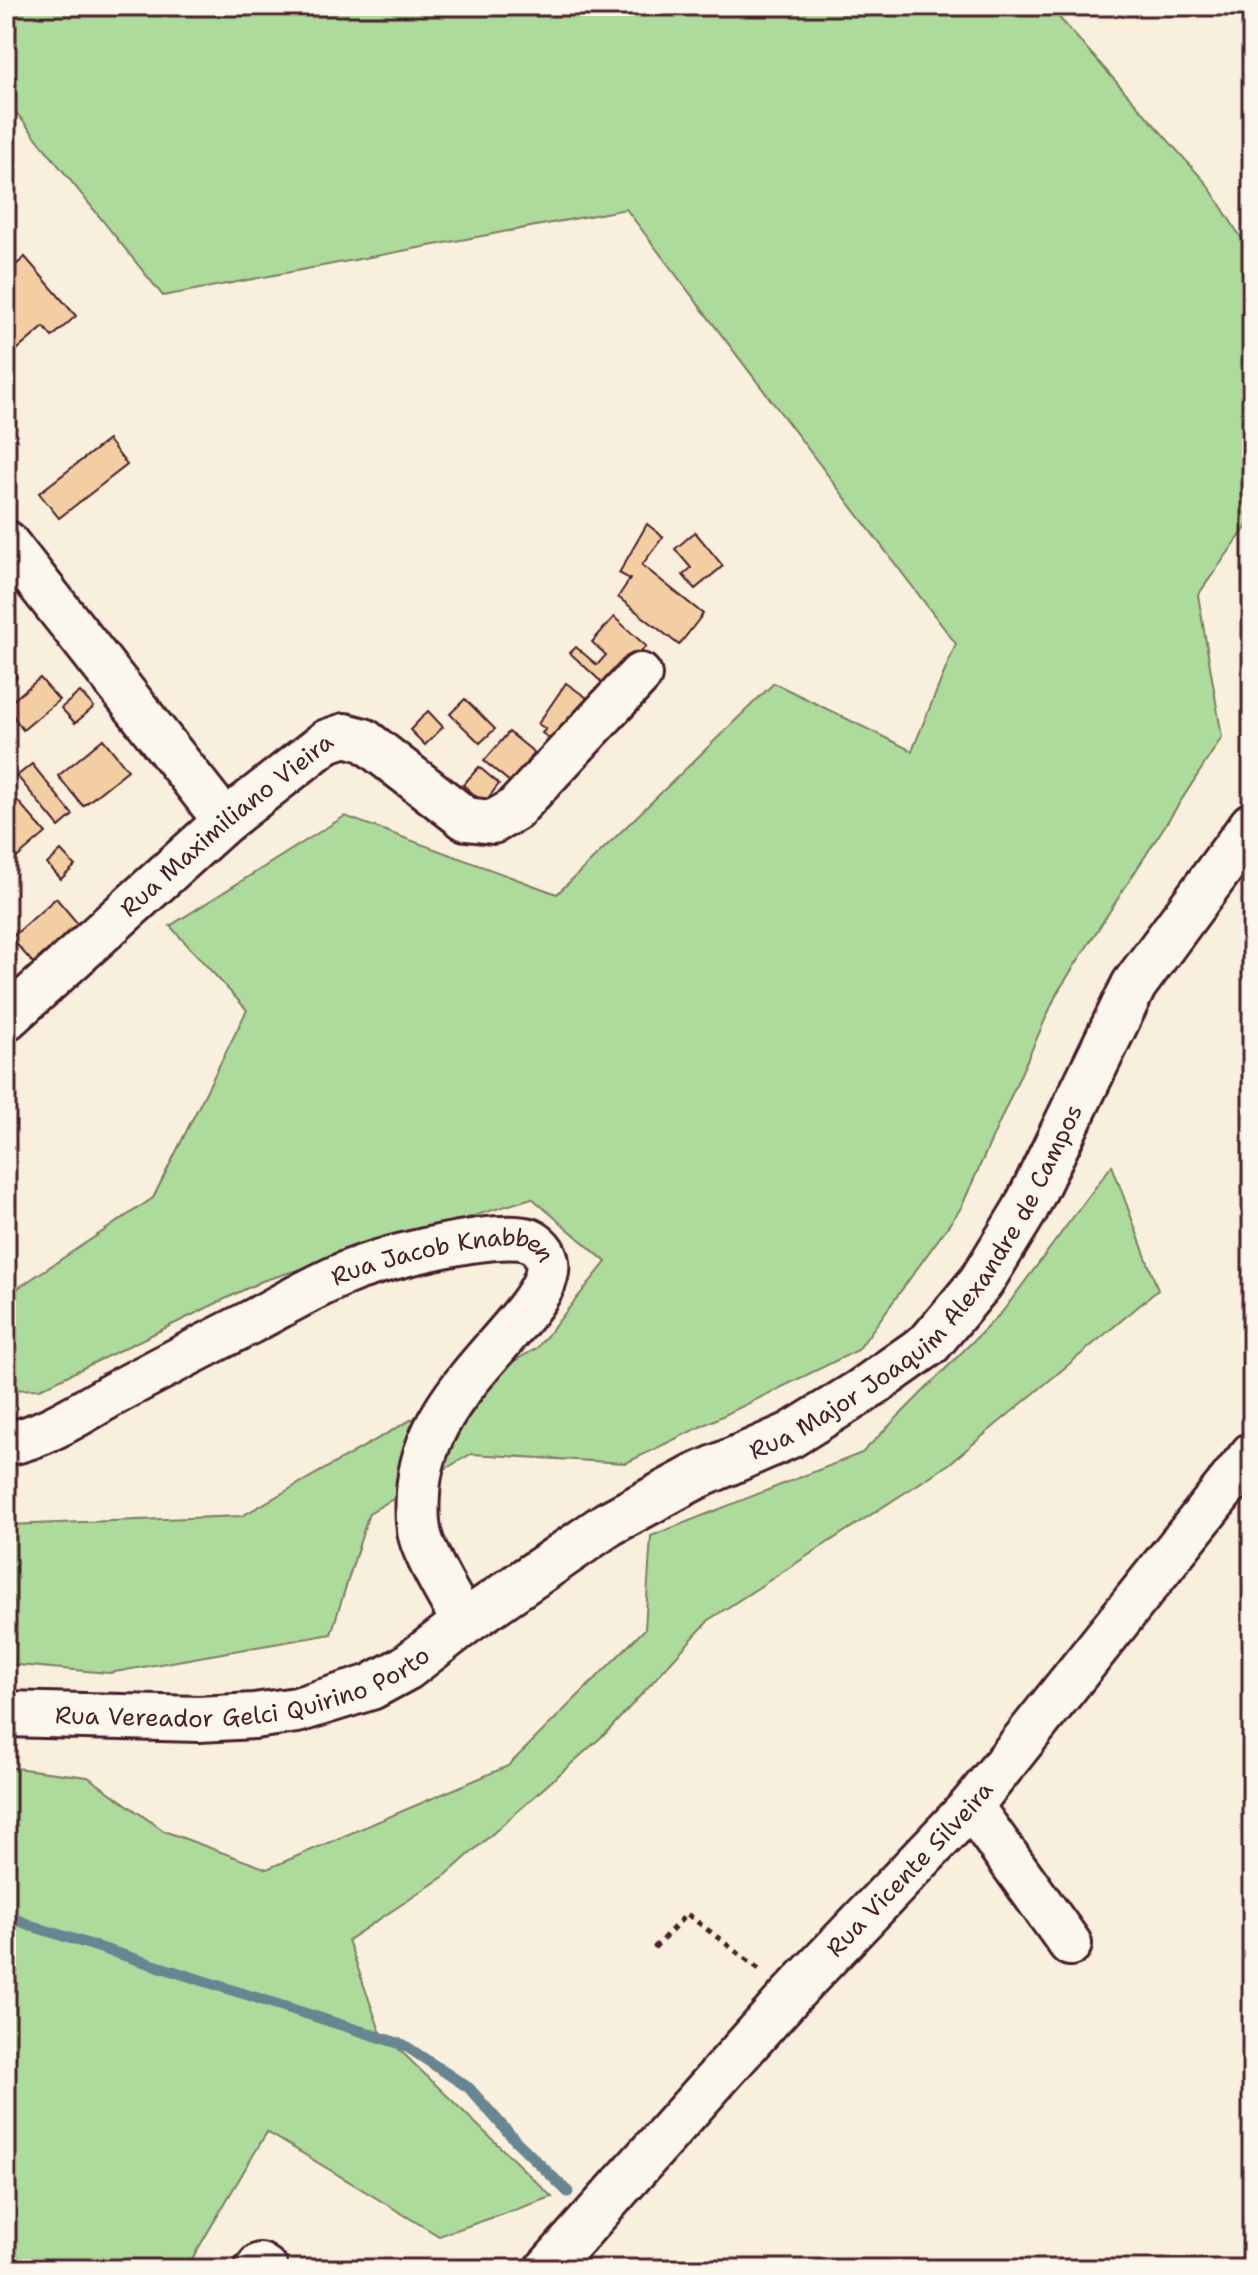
<svg xmlns="http://www.w3.org/2000/svg" width="1258" height="2275" font-family="'Shantell Sans',sans-serif">
<style>
.green{fill:#addb9b;stroke:#7c7d63;stroke-width:2}
.lines{fill:none;stroke-linecap:round;stroke-linejoin:round}
.stream{stroke:#678592;stroke-width:11}
.building{fill:#f3cea3;stroke:#4a1f2b;stroke-width:2}
.minor-casing{stroke:#4a1f2b;stroke-width:48}
.secondary-casing{stroke:#4a1f2b;stroke-width:50}
.path{stroke:#4a1f2b;stroke-width:5;stroke-dasharray:6 6;stroke-linecap:butt}
.minor{stroke:#fbf7ec;stroke-width:42}
.secondary{stroke:#fbf7ec;stroke-width:44}
.labels{text-anchor:middle;dominant-baseline:central;stroke-width:6;stroke-linejoin:round;paint-order:stroke}
.street-label{font-size:24px;fill:#4a1f2b;stroke:#fbf7ec}
</style>
<rect width="100%" height="100%" fill="#f9efdd"/>
<filter id="ink" filterUnits="userSpaceOnUse"><feTurbulence type="fractalNoise" baseFrequency=".0125" numOctaves="2"/><feDisplacementMap in="SourceGraphic" scale="16" xChannelSelector="R" yChannelSelector="G"/><feConvolveMatrix kernelMatrix="1 2 1 2 8 2 1 2 1" color-interpolation-filters="sRGB"/></filter>
<g filter="url(#ink)">
<!-- green -->
<g class="green">
<polygon points="6,6 1049,6 1207,184 1252,255 1252,519 1198,595 1222,737 1057,993 961,1208 858,1350 626,1463 471,1454 369,1513 331,1634 109,1673 6,1664 6,1525 242,1516 537,1348 606,1262 532,1198 262,1281 40,1389 6,1390 6,1296 153,1198 247,1010 170,926 345,816 557,894 774,683 912,751 956,644 626,209 163,296 6,100"/>
<polygon points="1112,1165 1158,1290 949,1464 710,1619 607,1732 446,1875 348,1940 380,2031 552,2197 439,2236 267,2132 186,2269 6,2269 6,1767 88,1777 164,1831 267,1869 508,1766 645,1629 651,1536 862,1453 1003,1311"/>
</g>
<g class="lines">
<!-- stream -->
<polyline class="stream" points="6,1915 32,1926 404,2045 469,2088 515,2140 568,2192"/>
</g>
<!-- building -->
<g class="building">
<polygon points="25,257 76,316 52,337 44,327 6,359 6,274"/>
<polygon points="108,440 127,465 59,518 39,493"/>
<polygon points="647,524 663,537 642,565 703,614 679,645 618,597 630,579 619,573"/>
<polygon points="695,532 723,566 695,589 683,575 691,568 675,549"/>
<polygon points="614,617 646,646 608,688 570,653 576,647 597,665 606,655 592,642"/>
<polygon points="6,663 17,677 6,686"/>
<polygon points="40,678 59,700 23,730 6,706"/>
<polygon points="566,683 590,700 553,751 546,745 550,739 542,733 546,729 538,724"/>
<polygon points="80,692 94,707 75,723 61,708"/>
<polygon points="465,699 495,729 480,743 450,714"/>
<polygon points="428,711 443,727 425,745 410,730"/>
<polygon points="509,732 535,753 510,782 484,761"/>
<polygon points="103,739 128,770 83,806 58,776"/>
<polygon points="32,764 73,815 59,827 17,776"/>
<polygon points="479,767 499,784 484,803 463,785"/>
<polygon points="15,798 46,833 6,867 6,806"/>
<polygon points="61,851 75,866 61,879 47,864"/>
<polygon points="56,898 78,924 33,963 11,938"/>
</g>
<g class="lines">
<defs>
<g id="minor">
<polyline points="6,542 225,821"/>
<path id="s1" d="M6,1019L225,821L327,741L345,735L364,740L466,819L493,822L514,810L640,675"/>
<path id="s2" d="M6,1444C46,1436 80,1413 115,1393C159,1369 204,1346 249,1323C283,1305 316,1285 351,1271C385,1258 497,1229 529,1240C538,1244 546,1252 547,1262C550,1279 536,1298 526,1311C481,1368 421,1417 418,1494C417,1509 417,1528 422,1542C432,1570 450,1597 464,1623"/>
<polyline points="971,1806 1070,1944"/>
<polyline points="257,2269 260,2265 266,2269"/>
<path id="s3" d="M547,2269L792,1994L971,1806L1252,1454"/>
</g>
<g id="secondary">
<path id="s4" d="M6,1714L199,1719L254,1716L297,1710L371,1687L406,1668L464,1623L608,1524L695,1477L791,1435L862,1391L930,1343L981,1282L1025,1210L1134,985L1252,825"/>
</g>
</defs>
<!-- minor casing -->
<use href="#minor" class="minor-casing"/>
<!-- secondary casing -->
<use href="#secondary" class="secondary-casing"/>
<!-- path -->
<polyline class="path" points="654,1948 687,1914 763,1972"/>
<!-- minor -->
<use href="#minor" class="minor"/>
<!-- secondary -->
<use href="#secondary" class="secondary"/>
</g>
</g>
<g class="labels">
<!-- street labels -->
<g class="street-label">
<text stroke="none"><textPath href="#s1" startOffset="294">Rua Maximiliano Vieira</textPath></text>
<text stroke="none"><textPath href="#s4" startOffset="1062">Rua Major Joaquim Alexandre de Campos</textPath></text>
<text stroke="none"><textPath href="#s2" startOffset="482">Rua Jacob Knabben</textPath></text>
<text stroke="none"><textPath href="#s4" startOffset="242">Rua Vereador Gelci Quirino Porto</textPath></text>
<text stroke="none"><textPath href="#s3" startOffset="540">Rua Vicente Silveira</textPath></text>
</g>
</g>
<!-- margin -->
<rect width="1258" height="2275" fill="none" stroke="#fbf7ec" stroke-width="32"/>
<rect x="16" y="16" width="1226" height="2243" fill="none" stroke="#4a1f2b" stroke-width="3" filter="url(#ink)"/>
</svg>
